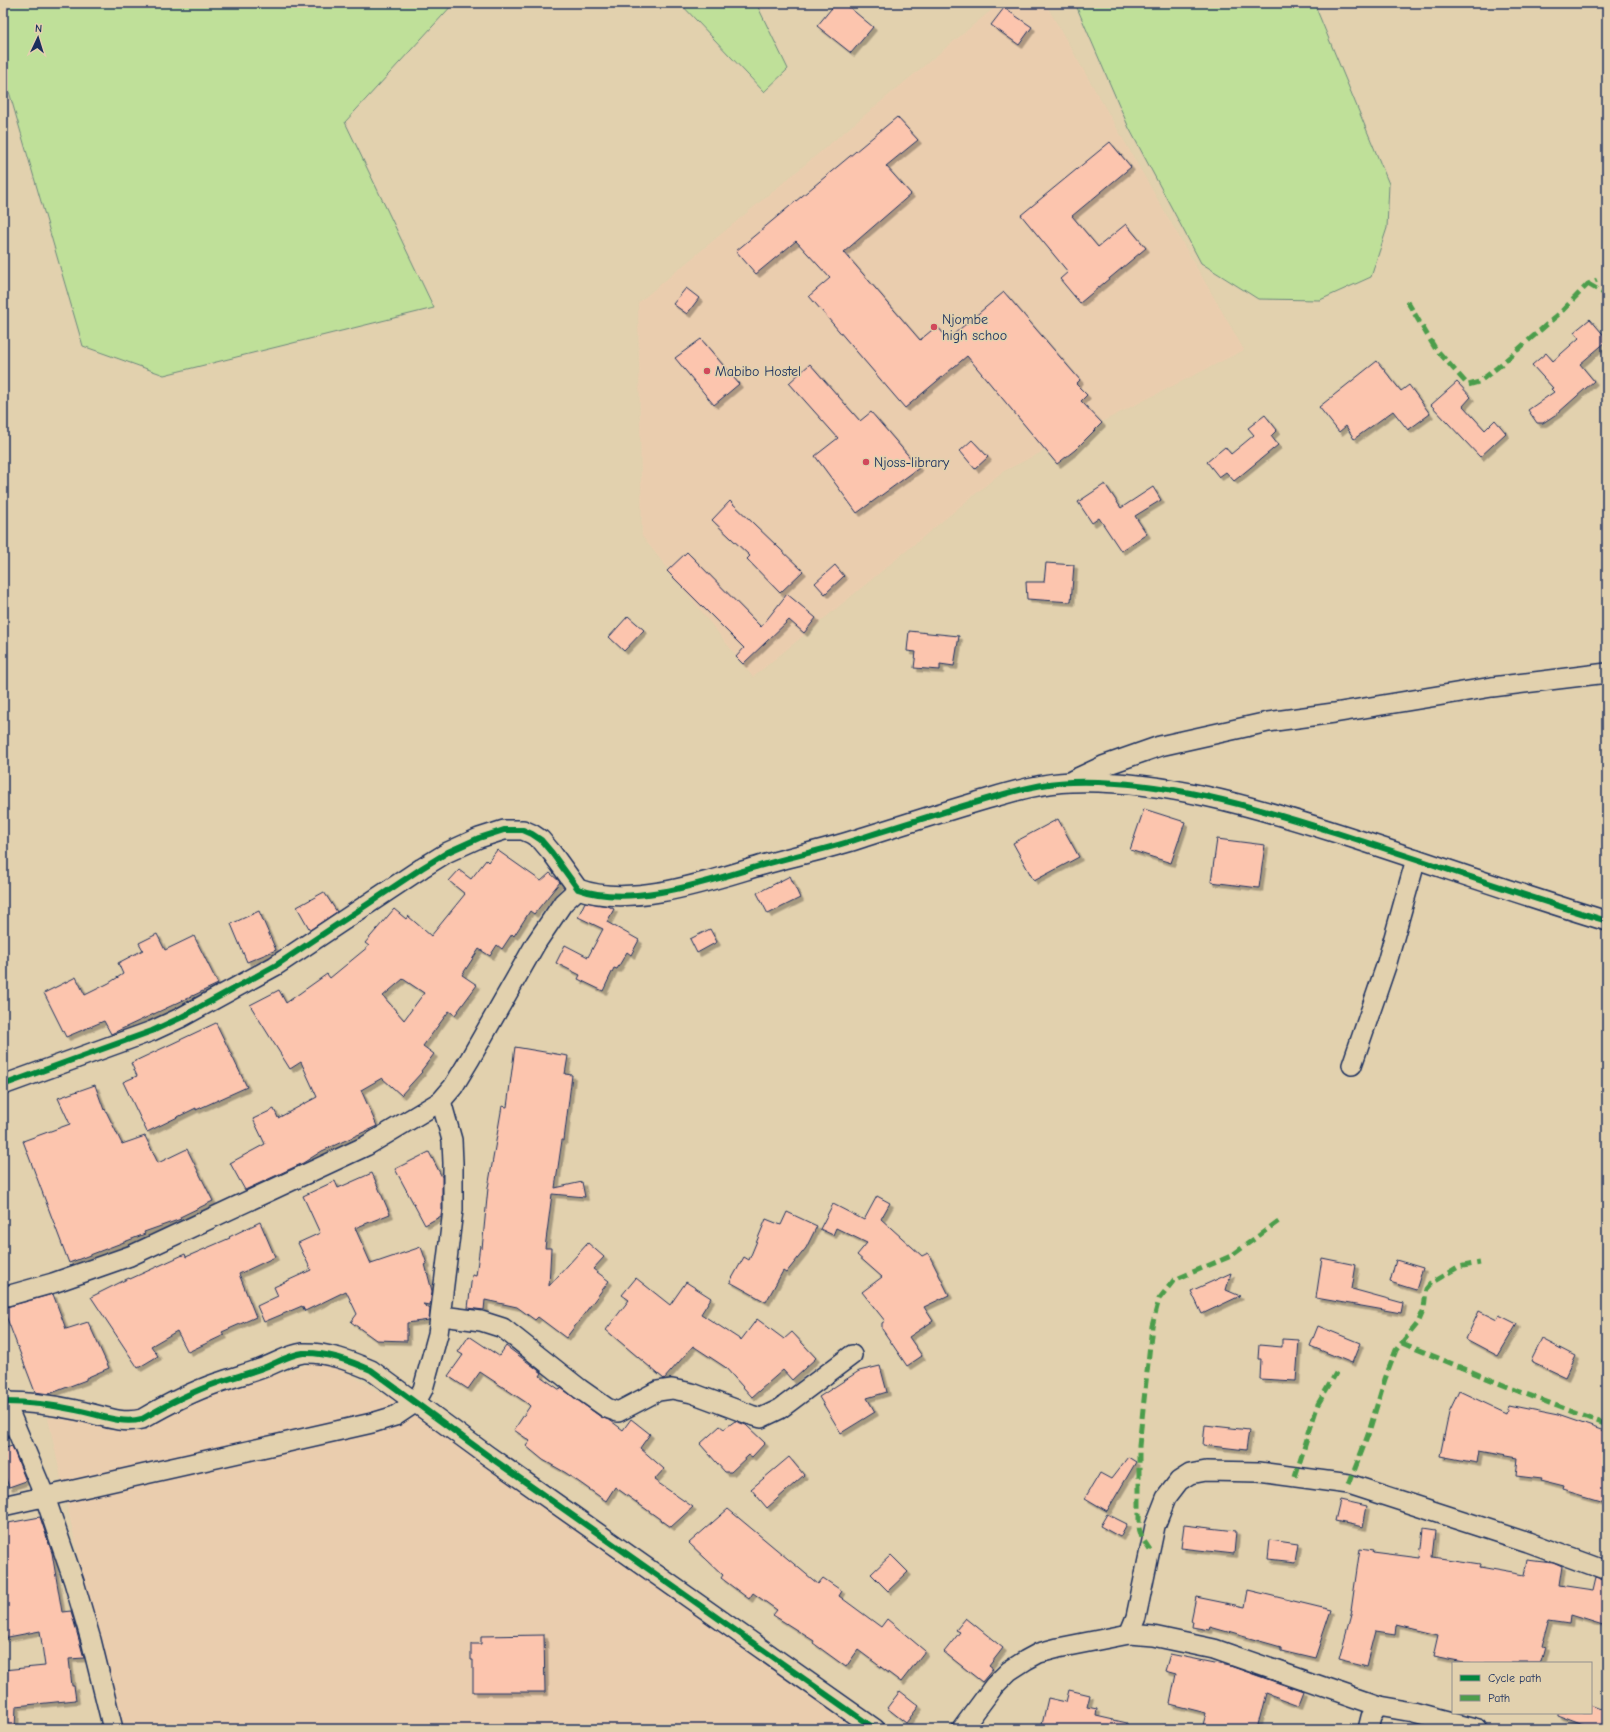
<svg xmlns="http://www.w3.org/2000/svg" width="1610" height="1732" font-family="'Comic Neue',sans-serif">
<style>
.built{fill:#eacdae}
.green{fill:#bfe099;stroke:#6d887c}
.building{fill:#fcc5ae;stroke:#1b2f5e;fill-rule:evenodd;filter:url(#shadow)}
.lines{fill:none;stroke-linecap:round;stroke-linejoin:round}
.minor-casing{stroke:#1b2f5e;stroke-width:22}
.minor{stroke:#e2d1ae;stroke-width:19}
.quiet{stroke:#4c9d4c;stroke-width:5;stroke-dasharray:10 5;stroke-linecap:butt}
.cycleway-casing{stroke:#e2d1ae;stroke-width:8}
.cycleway{stroke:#00873e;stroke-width:6}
.poi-dot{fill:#d1495b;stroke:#e2d1ae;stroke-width:1.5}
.labels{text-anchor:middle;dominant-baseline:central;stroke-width:3;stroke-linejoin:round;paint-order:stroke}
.poi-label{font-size:14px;fill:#1b2f5e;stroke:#e2d1ae;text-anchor:start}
</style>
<defs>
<filter id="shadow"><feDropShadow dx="3.5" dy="3.5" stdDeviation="0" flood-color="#0004"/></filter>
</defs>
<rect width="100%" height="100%" fill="#e2d1ae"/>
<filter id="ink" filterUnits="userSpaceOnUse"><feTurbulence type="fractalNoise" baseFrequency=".025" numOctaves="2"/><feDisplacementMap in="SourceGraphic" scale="8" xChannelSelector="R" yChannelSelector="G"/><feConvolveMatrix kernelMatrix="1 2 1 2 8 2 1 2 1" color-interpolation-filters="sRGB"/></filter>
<g filter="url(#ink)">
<!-- built -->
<g class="built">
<polygon points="1000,3 1045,3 1244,350 1002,472 753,677 642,536 638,303"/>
<polygon points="325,1360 429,1421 874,1729 121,1729 96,1637 48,1418 175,1404"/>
</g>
<!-- green -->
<g class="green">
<polygon points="3,3 454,3 345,122 434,308 164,375 83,346 3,71"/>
<polygon points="680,3 756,3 788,69 764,92"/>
<polygon points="1075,3 1314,3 1389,184 1387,228 1371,277 1320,300 1258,299 1201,263 1129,128"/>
</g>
<!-- building -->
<g class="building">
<polygon points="836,3 844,3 873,27 851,53 817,26"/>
<polygon points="1004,8 1032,27 1019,45 991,25"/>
<polygon points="897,117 918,140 886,166 911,194 844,252 920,340 937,326 948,339 1004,292 1080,380 1076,384 1087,395 1081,401 1102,423 1075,450 1057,464 967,356 905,408 809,296 830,278 796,241 756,274 736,251"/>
<polygon points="1110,142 1131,167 1072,216 1098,247 1126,224 1146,248 1080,303 1060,279 1068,272 1021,215"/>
<polygon points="686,288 699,298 687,314 673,304"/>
<polygon points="1590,319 1607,339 1607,341 1580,364 1594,381 1558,413 1543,423 1537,423 1528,410 1554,392 1551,389 1553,388 1532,365 1546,353 1553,361 1579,338 1574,332"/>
<polygon points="701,339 739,384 714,405 675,358"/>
<polygon points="1377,361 1401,391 1409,385 1430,414 1408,430 1393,411 1354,439 1346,426 1339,432 1319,407"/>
<polygon points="810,364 860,421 871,412 919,468 857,513 815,456 838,438 789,383"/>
<polygon points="1457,382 1471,397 1463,406 1485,430 1495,420 1506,433 1480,457 1431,405"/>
<polygon points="1265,415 1277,430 1271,436 1278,445 1234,481 1226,472 1219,477 1207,462 1225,447 1231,454 1254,435 1248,428"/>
<polygon points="972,440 988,457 975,469 960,451"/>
<polygon points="1105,484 1121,508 1153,487 1161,500 1135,516 1147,534 1121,551 1099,518 1092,523 1078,502"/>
<polygon points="730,501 803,571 780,593 747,559 750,556 712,520"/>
<polygon points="687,552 761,627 787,594 816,618 804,633 789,620 743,664 736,657 744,648 667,571"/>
<polygon points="1046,563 1074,565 1071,602 1027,599 1026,582 1044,582"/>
<polygon points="835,565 844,576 825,594 815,583"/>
<polygon points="628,616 644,630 624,651 609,637"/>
<polygon points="909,631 959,636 954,666 940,664 940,670 914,668 916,652 907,651"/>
<polygon points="1144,809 1185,822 1171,863 1130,850"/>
<polygon points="1058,819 1079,857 1034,881 1013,843"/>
<polygon points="1217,839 1265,845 1259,888 1211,882"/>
<path d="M497,850L541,881L550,873L560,882L534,914L530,911L514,936L512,934L502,949L497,945L490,956L479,949L462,975L477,985L455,1015L449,1011L423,1046L434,1054L421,1071L422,1072L401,1095L382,1078L361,1090L377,1126L322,1151L303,1163L245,1190L230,1163L265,1144L253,1119L274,1109L278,1118L317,1097L301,1062L290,1069L250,1005L279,990L286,1003L327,974L330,978L369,946L365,943L394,909L406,919L408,916L431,936L465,894L449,881L459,870L471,879L486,860L488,862ZM403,979L424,993L404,1020L383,996Z"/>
<polygon points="790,876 800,898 768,914 757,893"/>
<polygon points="324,892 337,912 310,930 297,907"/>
<polygon points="585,902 608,906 614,909 607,922 639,940 631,955 627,952 617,969 614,968 603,991 578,979 580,975 556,963 565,945 588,957 603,929 578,917"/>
<polygon points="259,911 276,950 247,962 231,924"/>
<polygon points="710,929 717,942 697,953 690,939"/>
<polygon points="157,934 165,950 194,936 218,984 111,1034 104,1021 66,1037 44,993 76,977 85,995 109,983 123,974 118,963 143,950 139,943"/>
<polygon points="216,1023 247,1087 196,1110 196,1108 147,1132 123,1082 137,1076 131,1063"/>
<polygon points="515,1047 568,1056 565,1074 572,1075 564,1140 562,1140 555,1188 582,1182 585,1197 552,1194 545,1248 551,1248 549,1286 588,1243 604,1257 593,1269 609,1281 566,1338 538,1317 535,1320 517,1307 485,1300 484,1310 468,1308 472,1275 476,1276 480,1245 482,1249 488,1188 502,1106 507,1107"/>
<polygon points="95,1085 104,1110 105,1109 122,1144 145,1136 158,1163 187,1149 213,1201 180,1217 181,1219 144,1232 145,1234 69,1263 23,1141 70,1124 58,1098"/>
<polygon points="429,1152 442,1177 442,1209 441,1216 425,1225 395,1169"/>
<polygon points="372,1173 390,1214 355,1228 371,1264 421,1247 427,1264 425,1264 432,1291 430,1305 423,1304 430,1309 429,1320 407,1323 407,1341 376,1340 351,1322 357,1314 346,1291 305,1311 302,1306 264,1322 257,1306 278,1296 274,1287 311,1270 298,1243 320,1233 303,1196 335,1181 338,1188"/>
<polygon points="877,1196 890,1203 881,1219 922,1256 928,1253 949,1295 924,1307 933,1321 909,1337 922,1356 907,1366 882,1329 882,1323 885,1321 862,1292 882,1277 857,1255 867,1243 836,1228 833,1235 820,1229 833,1204 864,1220"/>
<polygon points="787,1212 817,1226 806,1248 786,1273 783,1271 766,1302 730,1282 744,1257 749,1260 766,1219 781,1225"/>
<polygon points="260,1222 275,1257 239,1274 256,1317 222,1332 224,1335 188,1352 177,1331 151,1346 158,1356 138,1368 91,1297 129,1278 130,1279 185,1254 186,1257 230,1238 229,1237"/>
<polygon points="1322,1258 1356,1265 1352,1289 1403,1303 1401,1313 1316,1298"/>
<polygon points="1396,1260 1423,1268 1416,1290 1390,1282"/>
<polygon points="1231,1273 1226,1290 1240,1296 1202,1314 1191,1291"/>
<polygon points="636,1278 670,1305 686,1282 711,1298 701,1314 741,1340 757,1319 784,1339 792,1332 816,1358 792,1380 783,1370 752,1397 725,1367 693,1346 664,1379 606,1330 629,1300 622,1295"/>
<polygon points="53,1294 66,1329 88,1322 109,1368 86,1378 86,1380 49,1394 35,1392 3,1308"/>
<polygon points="1479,1311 1497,1320 1499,1315 1517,1324 1498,1356 1466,1339"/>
<polygon points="1318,1326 1360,1343 1352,1363 1310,1346"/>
<polygon points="469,1336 499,1356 506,1346 542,1373 540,1376 560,1390 561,1388 601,1417 611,1421 623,1430 631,1419 650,1434 640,1448 664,1469 654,1480 693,1507 671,1527 615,1487 606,1501 566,1473 543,1460 526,1446 530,1441 514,1430 530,1406 527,1403 480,1372 468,1389 448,1376 463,1355 458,1352"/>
<polygon points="1282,1339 1299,1340 1296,1381 1260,1379 1261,1359 1258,1359 1259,1345 1282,1347"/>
<polygon points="1542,1339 1575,1356 1565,1377 1531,1361"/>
<polygon points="880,1366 887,1392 867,1398 875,1412 841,1433 819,1397 859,1371"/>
<polygon points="1459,1391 1506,1413 1508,1405 1558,1415 1607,1432 1607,1503 1563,1490 1564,1487 1540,1481 1541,1479 1516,1476 1518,1458 1479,1451 1477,1463 1440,1456 1449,1412"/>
<polygon points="735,1421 746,1425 765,1443 752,1457 749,1455 731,1472 725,1472 700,1444 720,1426 724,1429"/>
<polygon points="1205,1425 1249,1430 1246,1450 1203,1445"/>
<polygon points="12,1446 26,1481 9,1487 3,1471 3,1449"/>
<polygon points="789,1457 804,1475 767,1508 751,1489"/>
<polygon points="1128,1457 1136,1462 1107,1511 1085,1498 1100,1473 1111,1479"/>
<polygon points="1340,1500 1367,1506 1363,1527 1335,1521"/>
<polygon points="728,1509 818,1584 823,1578 842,1591 839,1596 881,1627 887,1619 925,1651 901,1682 858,1650 846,1667 813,1643 814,1641 773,1615 777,1610 753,1593 749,1599 721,1578 723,1575 689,1543"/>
<polygon points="1107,1514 1127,1524 1120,1537 1100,1526"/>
<polygon points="40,1517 52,1553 62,1612 71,1611 84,1658 69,1659 72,1686 74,1686 76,1700 16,1706 15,1729 3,1729 3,1670 45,1666 40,1631 3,1638 3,1524"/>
<polygon points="1184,1525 1236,1531 1234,1554 1181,1548"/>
<polygon points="1423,1529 1436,1531 1433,1557 1480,1564 1479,1568 1524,1576 1527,1559 1552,1562 1561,1566 1558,1586 1592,1591 1595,1578 1607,1582 1607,1624 1572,1613 1571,1621 1550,1618 1542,1647 1545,1648 1541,1663 1464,1663 1433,1657 1438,1635 1396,1625 1395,1634 1376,1631 1367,1666 1339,1659 1352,1611 1351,1611 1360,1548 1374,1550 1373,1552 1420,1558"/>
<polygon points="1270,1540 1298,1544 1295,1562 1268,1559"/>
<polygon points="891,1555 908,1572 888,1591 871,1574"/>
<polygon points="1248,1590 1331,1610 1315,1658 1281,1650 1281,1647 1210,1627 1209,1630 1192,1627 1193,1621 1191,1621 1196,1597 1245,1607"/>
<polygon points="966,1618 1003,1648 989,1666 993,1669 982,1682 944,1652 960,1632 956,1630"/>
<polygon points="544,1635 545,1692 473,1692 473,1660 471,1660 471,1644 481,1644 481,1636"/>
<polygon points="1170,1654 1230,1666 1304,1692 1299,1705 1266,1693 1257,1729 1202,1729 1206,1713 1170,1704 1176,1674 1165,1671"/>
<polygon points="1069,1690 1090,1695 1087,1707 1097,1709 1096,1716 1127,1723 1127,1729 1041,1729 1048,1698 1066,1702"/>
<polygon points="900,1691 919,1706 906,1723 887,1708"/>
<polygon points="1591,1704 1607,1710 1607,1729 1592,1729 1558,1716 1558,1713 1591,1713"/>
</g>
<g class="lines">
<defs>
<g id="minor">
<polyline points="1073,780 1103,766 1160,746 1268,722 1334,713 1492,687 1607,673"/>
<polyline points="1352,1065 1386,966 1416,859"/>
<path d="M3,1085L152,1031L180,1018L275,966L422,868L448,852L479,838L504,830H523L532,834L541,840L552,853L578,889C629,908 706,882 756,867C792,856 829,849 864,837C905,824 946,811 987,799C1014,791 1042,783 1071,782C1161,779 1252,806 1337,833C1428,862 1517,894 1607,921"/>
<polyline points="3,1297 53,1283 130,1256 366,1146 441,1101 453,1087 470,1059 536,943 563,903 578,889"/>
<polyline points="442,1316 481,1321 503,1328 580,1389 607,1408 618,1412 658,1391 672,1389 692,1393 751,1415 761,1418 780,1409 852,1355"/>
<polyline points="3,1397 45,1497 74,1582 91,1640 113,1729"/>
<path d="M5,1402C29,1402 53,1405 76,1410C98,1414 120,1425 142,1419C166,1405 191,1392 217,1383C231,1378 246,1374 260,1369C275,1364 288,1355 303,1353C327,1352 350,1361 371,1370L487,1455L875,1729"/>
<polyline points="3,1506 372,1423 395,1416 416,1402 423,1389 438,1334 453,1210 453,1163 452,1140 441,1101"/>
<polyline points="1129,1634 1136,1617 1155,1526 1166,1498 1179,1481 1190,1474 1206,1471 1259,1472 1349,1484 1528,1542 1607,1571"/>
<polyline points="962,1729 994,1686 1009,1671 1026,1660 1039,1653 1058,1648 1129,1634 1153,1636 1214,1649 1378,1706"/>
<polyline points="1368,1729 1371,1717 1378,1706 1413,1712 1478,1729"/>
</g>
</defs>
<!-- minor casing -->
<use href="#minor" class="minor-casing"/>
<!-- minor -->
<use href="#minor" class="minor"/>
<!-- quiet -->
<g class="quiet">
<polyline points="1588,284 1607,295"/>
<polyline points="1407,301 1435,348 1468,385 1479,382 1498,367 1560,313 1588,284 1597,280"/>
<polyline points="1402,1343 1518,1391 1607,1425"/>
<polyline points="1295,1477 1318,1404 1336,1373"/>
<polyline points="1349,1484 1368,1435 1385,1379 1396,1350 1418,1323 1424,1309 1426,1289 1431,1283 1458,1267 1480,1263"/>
<polyline points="1150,1550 1142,1538 1139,1528 1139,1446 1152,1326 1159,1299 1174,1280 1231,1256 1280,1220"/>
</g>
<defs>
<g id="cycleway">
<path d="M3,1085L152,1031L180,1018L275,966L422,868L448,852L479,838L504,830H523L532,834L541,840L552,853L578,889C629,908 706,882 756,867C792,856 829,849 864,837C905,824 946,811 987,799C1014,791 1042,783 1071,782C1161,779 1252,806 1337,833C1428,862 1517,894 1607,921"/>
<path d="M5,1402C29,1402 53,1405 76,1410C98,1414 120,1425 142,1419C166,1405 191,1392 217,1383C231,1378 246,1374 260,1369C275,1364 288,1355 303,1353C327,1352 350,1361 371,1370L487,1455L875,1729"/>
</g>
</defs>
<!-- cycleway casing -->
<use href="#cycleway" class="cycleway-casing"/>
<!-- cycleway -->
<use href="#cycleway" class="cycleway"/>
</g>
</g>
<!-- markers -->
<g class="poi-dot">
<circle cx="934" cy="327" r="4"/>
<circle cx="707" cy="371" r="4"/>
<circle cx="866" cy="462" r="4"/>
</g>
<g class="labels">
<!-- poi labels -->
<g class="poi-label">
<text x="942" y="319">Njombe<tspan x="942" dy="16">high schoo</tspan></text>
<text x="715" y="371">Mabibo Hostel</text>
<text x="874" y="462">Njoss-library</text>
</g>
</g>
<!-- margin -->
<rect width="1610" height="1732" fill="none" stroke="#e2d1ae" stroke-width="16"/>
<rect x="8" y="8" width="1594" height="1716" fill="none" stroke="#1b2f5e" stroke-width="1.5" filter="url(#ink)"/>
<!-- legend -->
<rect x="1452" y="1662" width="140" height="52" fill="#e2d1ae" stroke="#92908e"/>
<rect x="1460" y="1675" width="20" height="6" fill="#00873e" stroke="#92908e"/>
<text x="1488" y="1682" font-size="12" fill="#1b2f5e">Cycle path</text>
<rect x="1460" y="1695" width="20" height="6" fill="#4c9d4c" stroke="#92908e"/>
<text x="1488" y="1702" font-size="12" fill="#1b2f5e">Path</text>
<!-- north arrow -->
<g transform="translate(38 38) rotate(4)" stroke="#e2d1ae" stroke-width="3" paint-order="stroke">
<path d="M0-3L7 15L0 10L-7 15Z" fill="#1b2f5e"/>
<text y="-6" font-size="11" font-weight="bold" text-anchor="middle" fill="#1b2f5e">N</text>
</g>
</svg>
